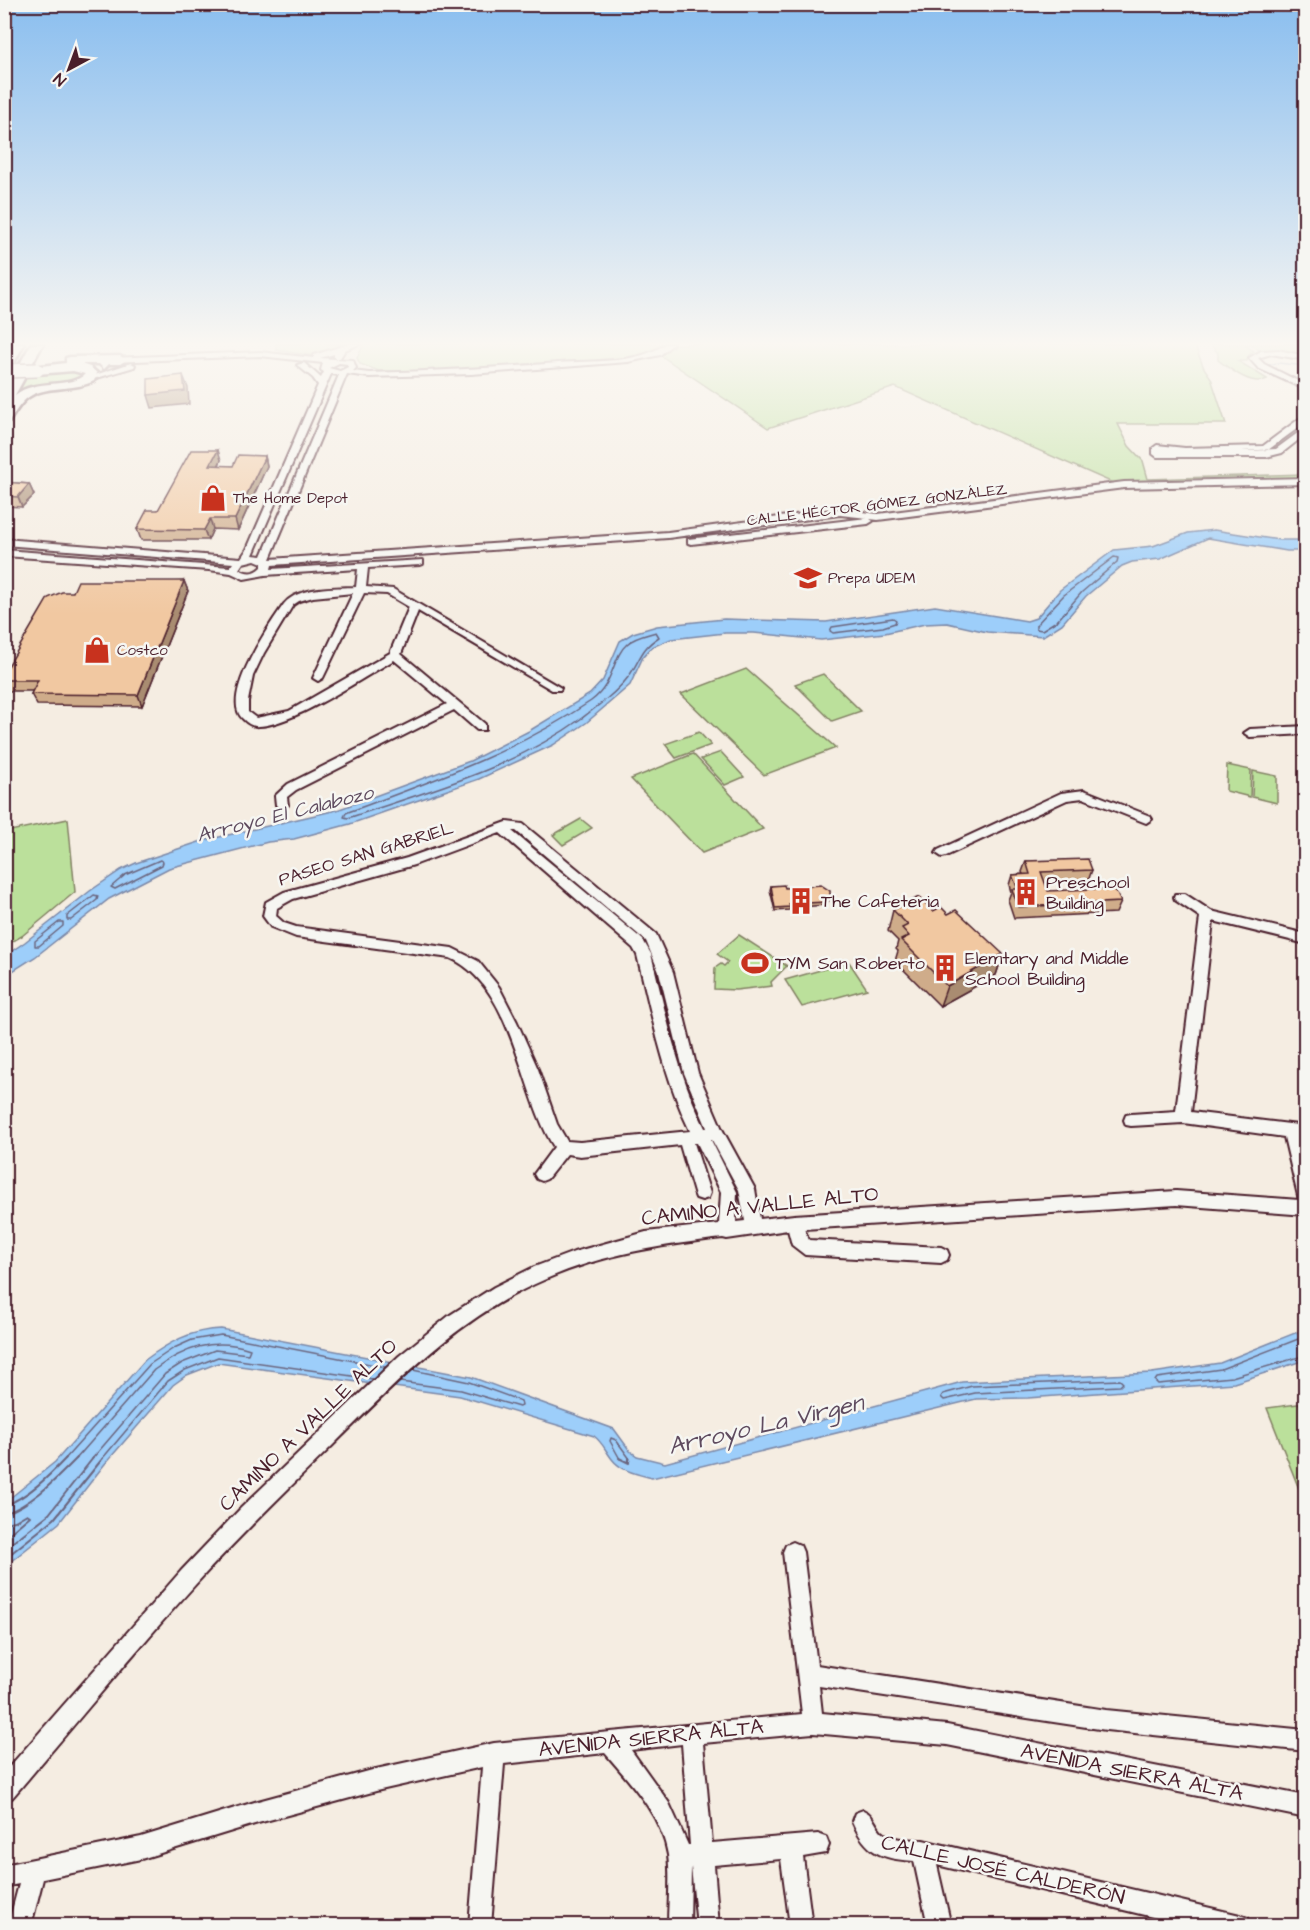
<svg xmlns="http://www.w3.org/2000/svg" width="1310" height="1930" font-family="'Architects Daughter',sans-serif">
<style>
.green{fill:#bbe09b;stroke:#828063;stroke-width:1.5}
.water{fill:#9dcefa;stroke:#7c88a7;stroke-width:1.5}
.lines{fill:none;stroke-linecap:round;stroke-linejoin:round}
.shore-far1{stroke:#6b657e;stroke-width:1.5}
.shore{stroke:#6b657e;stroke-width:2}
.stream{stroke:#7c88a7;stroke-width:1.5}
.minor-casing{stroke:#4a1f2b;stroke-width:4}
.highway-casing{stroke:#4a1f2b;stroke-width:5}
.minor{fill:#f6f6f2;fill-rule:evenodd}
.highway{fill:#f6f6f2;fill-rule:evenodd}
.highway-bridge-casing{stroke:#4a1f2b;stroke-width:16;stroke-linecap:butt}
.highway-bridge{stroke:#f6f6f2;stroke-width:13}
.wall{fill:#cfac8a;stroke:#4a1f2b;stroke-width:1.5}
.shaded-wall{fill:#a98c71;stroke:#4a1f2b;stroke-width:1.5}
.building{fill:#f1c8a1;stroke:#4a1f2b;stroke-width:1.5}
.labels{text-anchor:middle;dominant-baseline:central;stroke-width:5;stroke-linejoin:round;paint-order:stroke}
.far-poi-label{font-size:15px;fill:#4a1f2b;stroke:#f6f6f2;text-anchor:start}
.far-street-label{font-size:15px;fill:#4a1f2b;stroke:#f6f6f2}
.street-label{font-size:18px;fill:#4a1f2b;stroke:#f6f6f2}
.poi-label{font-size:18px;fill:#4a1f2b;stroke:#f6f6f2;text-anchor:start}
.water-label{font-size:20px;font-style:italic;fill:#5f4b5f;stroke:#f6f6f2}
.near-street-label{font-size:21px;fill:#4a1f2b;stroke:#f6f6f2}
.near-water-label{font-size:24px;font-style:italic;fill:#5f4b5f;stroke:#f6f6f2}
</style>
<rect width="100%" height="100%" fill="#f5ede2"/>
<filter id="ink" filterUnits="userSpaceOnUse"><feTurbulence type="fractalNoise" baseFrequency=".0167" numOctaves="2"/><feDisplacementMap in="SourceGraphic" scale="12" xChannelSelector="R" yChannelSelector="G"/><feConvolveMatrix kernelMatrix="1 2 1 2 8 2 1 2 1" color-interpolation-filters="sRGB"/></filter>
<g filter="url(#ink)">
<!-- green -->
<g class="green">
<polygon points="276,344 347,344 316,356 276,350"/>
<polygon points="364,344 661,344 659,347 647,353 632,357 479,370 379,371 360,364 357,358"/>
<polygon points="667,344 1194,344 1204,368 1211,378 1226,424 1118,424 1129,446 1143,461 1148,479 1305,474 1305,478 1113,483 895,387 768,428 657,353"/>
<path d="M1210,344H1305V356L1260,350L1251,345L1246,346L1254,351L1248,356L1247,361H1238L1267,379C1252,387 1230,369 1218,360V353Z"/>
<polygon points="80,369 87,375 81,381 17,394 30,372"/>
<polygon points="746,669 836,748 764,775 681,694"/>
<polygon points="823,674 861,711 832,721 795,684"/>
<polygon points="699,732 711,745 676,758 665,744"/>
<polygon points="721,752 744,777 725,785 701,759"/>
<polygon points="693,754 763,829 702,853 631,779"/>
<polygon points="1227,765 1251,770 1250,797 1226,791"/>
<polygon points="1253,771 1277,776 1277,803 1252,797"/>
<polygon points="68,819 75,892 22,936 5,946 5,832"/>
<polygon points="581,819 592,828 563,845 553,835"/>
<polygon points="739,935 787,966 771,982 772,986 736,990 714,989 715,968 721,964 724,966 728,962 717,954"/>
<polygon points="849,962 867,989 802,1007 785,980"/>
<polygon points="1305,1403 1306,1403 1305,1504 1267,1408"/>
</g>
<!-- water -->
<g class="water">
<polygon points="1214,530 1279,540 1305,540 1305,551 1287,551 1208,538 1160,559 1132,562 1122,566 1086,596 1062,624 1043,636 987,632 947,623 925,624 885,633 821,640 754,633 725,633 671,639 652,647 643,657 630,685 586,723 553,745 479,779 350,824 294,839 268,842 169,868 109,899 35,957 5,976 5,956 25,942 90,891 121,870 136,863 202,841 337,810 470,761 529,731 590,694 603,680 620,641 633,633 657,626 724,619 826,622 935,606 1027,621 1036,618 1060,590 1114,550 1153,546 1188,533"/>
<path d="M221,1329L471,1377L614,1429L630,1451L637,1456L665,1463L962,1382L1152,1373L1220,1363L1305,1329V1360L1234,1383L1028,1398L976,1399L652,1478C637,1474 621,1471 612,1459C605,1450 603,1443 594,1436L460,1396L218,1363L187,1375L173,1385L104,1465L59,1523L5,1566V1502L55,1462L145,1360C169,1342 191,1330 221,1329Z"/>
</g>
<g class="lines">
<!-- shore-far1 -->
<g class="shore-far1">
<polygon points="1114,557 1118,558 1117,562 1082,592 1058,620 1042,630 1036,629 1036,625 1064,595"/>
<polygon points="893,618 896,620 895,623 883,627 833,633 830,631 832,627"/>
<path d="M656,632L659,637C640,649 641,659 629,676C617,692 598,706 582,718C512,769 428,791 348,818L344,817L346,813C432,781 514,753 591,701C614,685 612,657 627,644C634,637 646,635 656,632Z"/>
<polygon points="160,860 163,862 162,865 115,889 111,887 125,875"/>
<polygon points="94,895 98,896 97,900 71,920 67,920 67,916"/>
<polygon points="59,922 63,922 63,926 39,946 35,946 35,941"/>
<polyline points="1306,1336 1221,1369 1157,1378 1155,1381 1158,1384 1232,1377 1306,1355"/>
<polygon points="1120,1380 1123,1383 1120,1386 975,1393 944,1400 941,1397 943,1394 972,1386"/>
<polyline points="400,1382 461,1390 519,1407 522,1405 521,1401 469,1382 413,1370"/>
<polyline points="65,1459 150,1364 174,1348 192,1340 221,1335 385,1367"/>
<path d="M76,1459L154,1370C184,1348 213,1337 250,1349L248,1354L215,1350L182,1363L165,1374L92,1459"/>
<polyline points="102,1459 168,1381 185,1370 218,1357 373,1379"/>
<polyline points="620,1459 610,1441 611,1438 616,1440 630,1459"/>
</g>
<!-- shore -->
<g class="shore">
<polyline points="619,1458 629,1463 629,1458"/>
<path d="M4,1506C29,1496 48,1477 66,1458"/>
<path d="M4,1514C34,1503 55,1480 77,1458"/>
<polyline points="4,1523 15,1521 27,1514 30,1516 4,1538"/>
<polyline points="4,1549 49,1514 93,1458"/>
<polyline points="4,1559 54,1519 103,1458"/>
</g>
<!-- stream -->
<polyline class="stream" points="1267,365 1278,363 1306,366"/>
<defs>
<g id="minor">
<path d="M349,344H360L345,350L340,358H334V354L320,358L353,360L356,368L353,371L369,373C432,371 495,368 558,363C592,360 637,365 665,344H673L660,355L628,362L471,374L369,377L347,374L270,559L668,532L840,509L878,514L1124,482L1306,478V484L1124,488L878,520L870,519L873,521L868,524L691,544L688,543V539L867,518L840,515L668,538L272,565L271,569L423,560V564L420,565L368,568L366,587L393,589L561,688L560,690H552L418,611L401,654L485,724V730H477L454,710L296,790L287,797L288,805L282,809L276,805L275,796L288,784L447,704L394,660C362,678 293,725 259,726C252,727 247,723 243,719C219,698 270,624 284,604C299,586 335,588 356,587L358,569L265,575L244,579L231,573L209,570L4,556V550L230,567L233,563L4,545V539L241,558L247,549L318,385L313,378L297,365L304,363L321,378L324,372L321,370L323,363L260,356L111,362L104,369L99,364L109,358L260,352L314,358V355ZM339,363L347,364L348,367L340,371L329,368ZM331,374L339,375L262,556L253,555ZM255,560L262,563V567C255,574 247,574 239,569L243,563ZM353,593L313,678L318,681L323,678L364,593L387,594L409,607L390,653L289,711L256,718L248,712V701L253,676L264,653L293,605L299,601L313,597Z"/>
<polygon points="1278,350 1306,356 1306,360 1271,354 1258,358 1264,364 1306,385 1306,390 1258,368 1249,358 1261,351"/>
<polygon points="131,363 135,365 134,367 90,380 86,378"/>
<polygon points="1303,416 1306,416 1306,422 1268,450 1242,451 1276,449 1306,427 1306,434 1282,453 1266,457 1157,457 1153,454 1153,448 1157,445 1185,448 1263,446"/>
<polygon points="1306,726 1306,734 1250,737 1244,733 1250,729"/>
<polygon points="1084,790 1150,816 1152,819 1146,823 1083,798 1067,800 946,856 942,857 936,853 938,850 1061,793"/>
<path d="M507,822L523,824L656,934L673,972L698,1073L722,1129L755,1189L760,1219L794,1215L1176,1191L1299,1200L1284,1137L1183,1123L1131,1126L1126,1125L1124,1120L1126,1115L1131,1114L1176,1111L1200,917L1175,900L1174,897L1175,894H1185L1211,911L1306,934V944L1213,921L1191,1112L1306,1126V1140L1300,1139L1306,1164V1215L1176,1205L804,1229L809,1240L941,1247L947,1250L949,1255L947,1260L941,1263L805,1255L792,1245L788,1230L727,1239L723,1238C663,1245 602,1254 546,1279C461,1315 398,1381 333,1445C286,1491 239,1536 195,1585C132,1654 73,1727 12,1798L4,1801V1773L181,1571L241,1508L399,1356L450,1315L494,1287L534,1267L574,1252L646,1232L719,1224L721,1192L697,1143H694L710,1193L708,1198L702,1200L696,1198L694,1193L680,1145L580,1156L567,1154L547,1179L542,1181L537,1179L534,1174L554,1147C520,1094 514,986 450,958L296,937L271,927L263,916L266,902L284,892L407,858ZM512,831H516L646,941L659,972L684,1073L707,1128H705C677,1074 666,1013 651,954L643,940ZM500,833L633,948L637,955C652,1015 663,1075 690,1131L580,1142L567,1141L557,1124L538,1069L517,1022L499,987L478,961L452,948L296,927L284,923L276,916L277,908L293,899L414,865ZM711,1140H712L739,1190L745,1221L736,1222L737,1192Z"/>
<path d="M793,1542L800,1545L803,1552L817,1665L1106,1710L1306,1730V1751L1106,1730L819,1686L822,1713L947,1725L1306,1796V1818L947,1745L813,1733L703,1743L712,1843L818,1834L826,1837L829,1845L826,1853L803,1857L812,1926H790L781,1859L714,1865L719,1926H697L691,1867L690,1926H668C668,1903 671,1878 668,1855C662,1816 630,1782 605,1753L504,1764L491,1926H469L482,1767L376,1791L258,1823L141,1859L43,1879L31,1926H8L19,1884L4,1887V1865L141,1837L258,1801L376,1769L494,1743L802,1714L783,1552L786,1545ZM682,1744L690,1845H688L669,1803L631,1750Z"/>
<path d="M863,1810C873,1814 874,1823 881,1831C891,1841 910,1839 923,1840L1240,1915L1248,1918L1251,1926H1190L937,1865L951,1926H928L914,1861C881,1859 866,1853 852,1821L855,1813Z"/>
</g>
<g id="highway">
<polygon points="12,344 24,344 10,370 4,373 4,358"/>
<path d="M31,344H43L15,395C36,378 71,389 85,374L73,371L37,374L33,373V367L66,363V358L70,357L120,356L126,360L120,364H81L90,367L97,373L94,381C73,392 44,384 26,399C19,405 14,414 9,422L4,423V393Z"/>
</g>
</defs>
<!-- minor casing -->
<use href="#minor" class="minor-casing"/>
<!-- highway casing -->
<use href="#highway" class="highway-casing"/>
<!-- minor -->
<use href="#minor" class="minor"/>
<!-- highway -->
<use href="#highway" class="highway"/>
<defs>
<polyline id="highway-bridge" points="4,371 37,370"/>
</defs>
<!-- highway-bridge casing -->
<use href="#highway-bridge" class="highway-bridge-casing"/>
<!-- highway-bridge -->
<use href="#highway-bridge" class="highway-bridge"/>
</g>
<!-- wall -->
<g class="wall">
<polygon points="265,456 267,466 238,530 213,529 208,540 141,540 137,529 158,510 221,460 219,466 233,466"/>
<polygon points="4,482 29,484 34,495 22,507 4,506"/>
<polygon points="184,581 188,591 142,706 37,705 31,694 33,691 6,691 4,688 4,673 73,592"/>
<polygon points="1026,861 1092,870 1088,881 1045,883 1048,891 1121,902 1116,913 1014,918 1008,900 1011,892 1009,885 1012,875 1023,874 1022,872"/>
<polygon points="771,886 830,896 830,899 825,905 790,908 789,910 775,911 770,890"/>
<polygon points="893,910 948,914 1003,954 996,975 940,1006 895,961 898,951 896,949 898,941 888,931"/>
</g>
<!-- shaded-wall -->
<g class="shaded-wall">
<polygon points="183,375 188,388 189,404 152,408 148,395"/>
<polygon points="218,450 221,460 213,476 210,465"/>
<polygon points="265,456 267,466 238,530 235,519"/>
<polygon points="29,484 34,495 22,507 18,497"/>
<polygon points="210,519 213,529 208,540 204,530"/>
<polygon points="184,581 188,591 142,706 138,695"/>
<polygon points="1003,954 996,975 940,1006 947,986"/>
</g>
<!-- building -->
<g class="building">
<polygon points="183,375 185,391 148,395 148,379"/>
<polygon points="191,450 218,450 210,465 233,466 238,455 265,456 235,519 210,519 204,530 137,529 147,510 158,510"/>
<polygon points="4,482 29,484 18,497 4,496"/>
<polygon points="78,581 184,581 138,695 31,694 38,680 4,680 4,673 48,598 62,592 73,592"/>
<polygon points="1088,859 1092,870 1041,872 1048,891 1114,888 1121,902 1018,907 1012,889 1018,889 1012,875 1030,874 1026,861"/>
<polygon points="784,885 785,888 821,885 830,891 830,896 826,902 789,904 790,907 775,908 771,886"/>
<polygon points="919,897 933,911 941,907 948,914 956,910 1003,954 947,986 901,940 909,936 902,928 908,925 893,910"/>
</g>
</g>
<!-- sky -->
<linearGradient id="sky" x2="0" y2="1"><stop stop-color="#8abeef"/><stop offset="0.56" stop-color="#faf7f2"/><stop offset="1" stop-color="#faf7f2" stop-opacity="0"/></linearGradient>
<rect width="1310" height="614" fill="url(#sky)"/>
<!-- icons -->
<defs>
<symbol id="shop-bare" viewBox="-9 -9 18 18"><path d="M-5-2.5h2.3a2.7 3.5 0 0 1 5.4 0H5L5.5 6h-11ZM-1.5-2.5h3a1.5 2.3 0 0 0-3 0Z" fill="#c8321e" stroke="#f6f6f2" stroke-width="2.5" paint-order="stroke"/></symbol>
<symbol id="school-bare" viewBox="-9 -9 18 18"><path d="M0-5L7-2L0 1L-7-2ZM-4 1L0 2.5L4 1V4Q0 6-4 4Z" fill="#c8321e" stroke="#f6f6f2" stroke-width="2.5" paint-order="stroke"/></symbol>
<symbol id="building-bare" viewBox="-9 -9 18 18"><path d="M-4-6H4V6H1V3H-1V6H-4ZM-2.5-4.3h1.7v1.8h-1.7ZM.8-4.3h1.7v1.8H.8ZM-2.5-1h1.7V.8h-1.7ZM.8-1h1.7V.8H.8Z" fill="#c8321e" stroke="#f6f6f2" stroke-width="2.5" paint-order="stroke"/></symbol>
<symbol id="stadium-bare" viewBox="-9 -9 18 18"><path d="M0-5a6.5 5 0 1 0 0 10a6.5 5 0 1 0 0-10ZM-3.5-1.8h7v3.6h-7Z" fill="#c8321e" stroke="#f6f6f2" stroke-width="2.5" paint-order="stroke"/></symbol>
</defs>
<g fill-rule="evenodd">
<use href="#shop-bare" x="194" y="479" width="38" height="38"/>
<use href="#school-bare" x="789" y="559" width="38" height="38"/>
<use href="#shop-bare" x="78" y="631" width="38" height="38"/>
<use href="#building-bare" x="1007" y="873" width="38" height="38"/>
<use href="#building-bare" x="782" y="882" width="38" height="38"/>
<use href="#stadium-bare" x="736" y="944" width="38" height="38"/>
<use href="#building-bare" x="926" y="949" width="38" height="38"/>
</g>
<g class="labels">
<!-- far-poi labels -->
<g class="far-poi-label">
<text x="233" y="498">The Home Depot</text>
<text x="828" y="578">Prepa UDEM</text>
<text x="117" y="650">Costco</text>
</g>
<!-- far-street labels -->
<g class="far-street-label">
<text transform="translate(877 505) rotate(-7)">CALLE HÉCTOR GÓMEZ GONZÁLEZ</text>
</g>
<!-- street labels -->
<g class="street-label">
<text transform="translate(366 854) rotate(-17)">PASEO SAN GABRIEL</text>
</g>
<!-- poi labels -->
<g class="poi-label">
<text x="1046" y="882">Preschool<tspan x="1046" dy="21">Building</tspan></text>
<text x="821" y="901">The Cafeteria</text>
<text x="965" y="958">Elemtary and Middle<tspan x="965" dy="21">School Building</tspan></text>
<text x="775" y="963">TYM San Roberto</text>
</g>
<!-- water labels -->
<g class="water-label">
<text transform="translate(285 814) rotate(-14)">Arroyo El Calabozo</text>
</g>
<!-- near-street labels -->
<g class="near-street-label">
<text transform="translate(760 1206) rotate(-6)">CAMINO A VALLE ALTO</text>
<text transform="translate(308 1425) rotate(-44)">CAMINO A VALLE ALTO</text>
<text transform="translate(651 1738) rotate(-6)">AVENIDA SIERRA ALTA</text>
<text transform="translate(1132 1772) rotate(11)">AVENIDA SIERRA ALTA</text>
<text transform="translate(1003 1870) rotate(13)">CALLE JOSÉ CALDERÓN</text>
</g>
<!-- near-water labels -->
<g class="near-water-label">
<text transform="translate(766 1425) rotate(-13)">Arroyo La Virgen</text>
</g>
</g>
<!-- margin -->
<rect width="1310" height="1930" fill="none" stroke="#f6f6f2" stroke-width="24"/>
<rect x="12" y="12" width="1286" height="1906" fill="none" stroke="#4a1f2b" stroke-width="2" filter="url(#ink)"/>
<!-- north arrow -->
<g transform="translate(69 69) rotate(221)" stroke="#f6f6f2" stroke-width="4.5" paint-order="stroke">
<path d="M0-4.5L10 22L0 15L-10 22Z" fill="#4a1f2b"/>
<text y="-9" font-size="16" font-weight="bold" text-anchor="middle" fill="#4a1f2b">N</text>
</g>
</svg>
